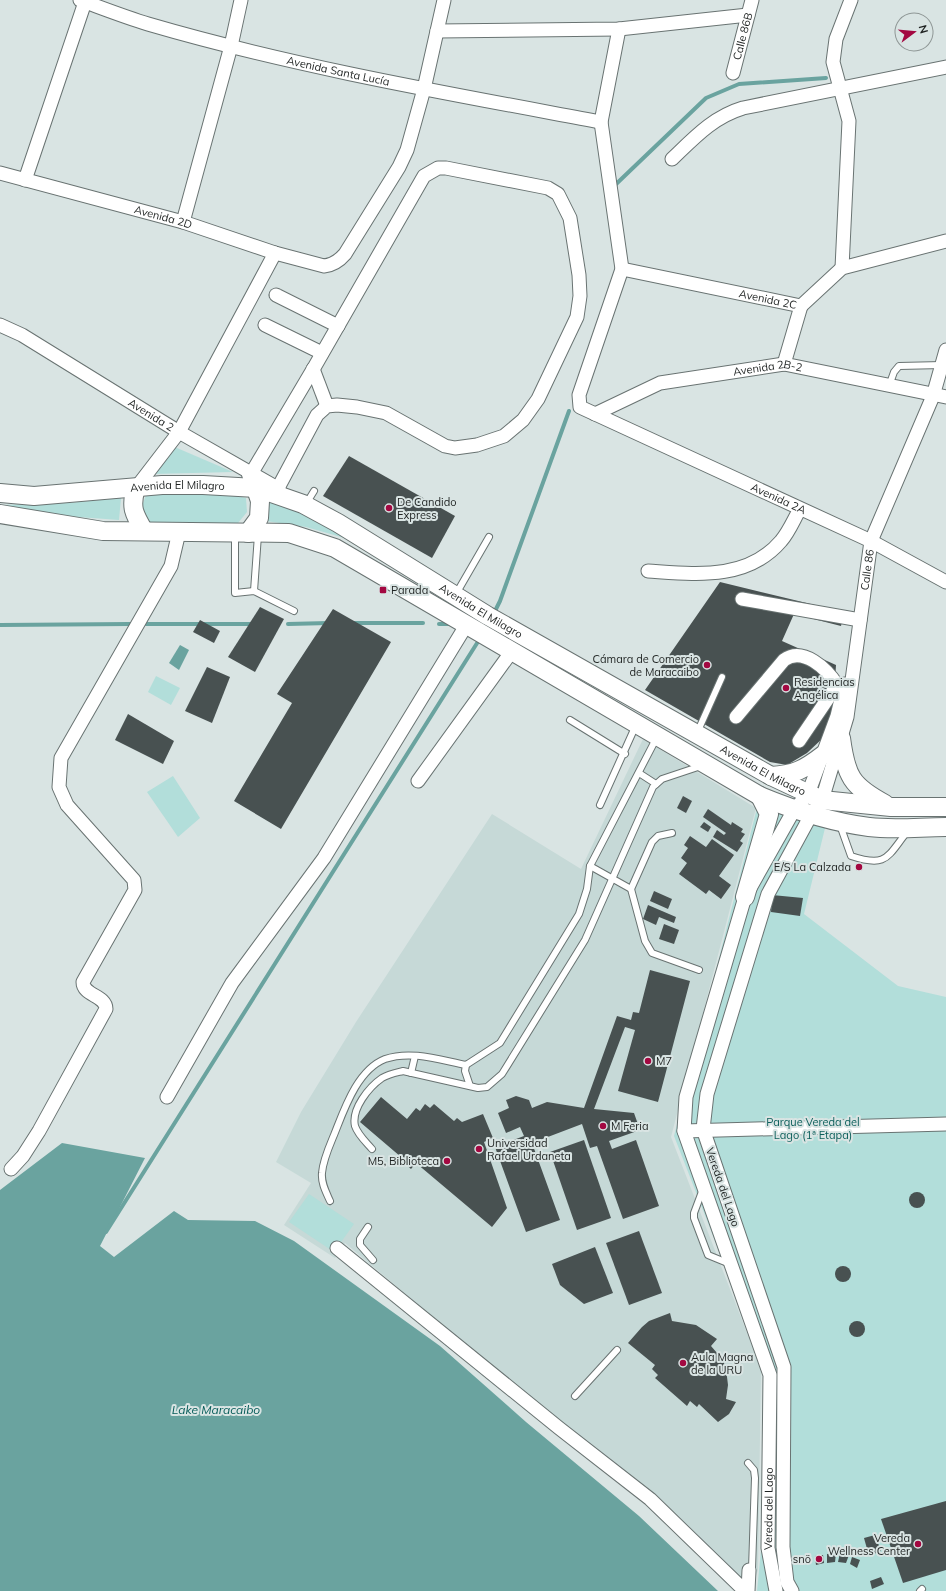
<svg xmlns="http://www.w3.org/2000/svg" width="946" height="1591" font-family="Mulish,sans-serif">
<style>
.built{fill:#c6d9d7}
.green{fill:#b2deda}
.water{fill:#6aa39f}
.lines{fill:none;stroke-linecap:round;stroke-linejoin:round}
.stream{stroke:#6aa39f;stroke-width:4}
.building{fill:#485151}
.lane-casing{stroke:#697372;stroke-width:8}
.street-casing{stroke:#697372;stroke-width:15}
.secondary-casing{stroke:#697372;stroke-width:20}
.lane{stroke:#fff;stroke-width:6}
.street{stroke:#fff;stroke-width:13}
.secondary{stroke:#fff;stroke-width:18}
.poi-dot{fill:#a30841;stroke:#d9e4e3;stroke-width:1.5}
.labels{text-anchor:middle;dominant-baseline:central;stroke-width:4;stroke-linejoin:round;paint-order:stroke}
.street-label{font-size:11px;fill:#1f2322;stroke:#d9e4e3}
.poi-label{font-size:11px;fill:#1f2322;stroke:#d9e4e3;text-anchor:start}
.park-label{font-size:11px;fill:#0c5f5b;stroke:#d9e4e3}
.water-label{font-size:12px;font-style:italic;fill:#055b58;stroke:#d9e4e3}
</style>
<rect width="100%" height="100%" fill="#d9e4e3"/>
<!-- built -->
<polygon class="built" points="643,739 756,808 671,1137 761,1369 758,1570 756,1576 751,1581 744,1581 660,1499 566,1429 345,1243 335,1258 284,1225 311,1183 276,1162 301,1112 356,1022 492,814 581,869"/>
<!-- green -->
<g class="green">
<polygon points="170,445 233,472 152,474"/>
<polygon points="223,493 246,498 247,512 238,523 149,525 141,509 146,495"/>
<polygon points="121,498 119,520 52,515 0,505 68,503"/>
<polygon points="268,500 304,512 348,539 306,527 266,521 269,515"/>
<polygon points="156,676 180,688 171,705 148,692"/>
<polygon points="173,776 200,818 178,837 147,792"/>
<polygon points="760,796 827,820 804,914 898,986 946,997 946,1591 757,1591 763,1530 765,1369 674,1136"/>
<polygon points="309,1194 354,1224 334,1252 289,1222"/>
</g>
<!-- water -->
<g class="water">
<polygon points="180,645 189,650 179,670 169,663"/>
<polygon points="62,1143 145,1158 100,1246 114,1257 174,1211 188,1220 255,1221 294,1241 440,1346 526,1422 639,1516 718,1591 0,1591 0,1190"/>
</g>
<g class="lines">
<!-- stream -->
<g class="stream">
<polyline points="613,187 706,98 739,84 826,78"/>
<polyline points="495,611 500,601 569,411"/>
<polyline points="354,623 423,623"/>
<polyline points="146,624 253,624"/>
<polyline points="288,624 329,623"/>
<polyline points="439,624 452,624"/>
<polyline points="0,625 130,624"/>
<polyline points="106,1232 479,640"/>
</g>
</g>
<!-- building -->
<g class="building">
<polygon points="349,456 455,516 432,558 323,496"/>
<polygon points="720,582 844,612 841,626 794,614 782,641 836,665 833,712 824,737 807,753 787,765 770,762 645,690"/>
<polygon points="260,607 284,619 255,672 228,657"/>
<polygon points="333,609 391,642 281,829 234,801 292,703 277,694"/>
<polygon points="200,620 220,631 214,643 193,632"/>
<polygon points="207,667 230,677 212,723 185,711"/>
<polygon points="128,714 174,741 163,764 115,740"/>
<polygon points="683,796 692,801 686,813 677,808"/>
<polygon points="708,809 731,825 732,822 743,829 741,832 745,834 740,841 743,843 737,852 713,837 717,830 724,835 726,833 703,817"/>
<polygon points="704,822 711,827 708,832 700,827"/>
<polygon points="690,836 706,847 712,839 734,855 719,876 731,885 721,899 709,890 706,894 679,874 687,863 681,858 688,848 684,845"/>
<polygon points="654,891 672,899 668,909 650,901"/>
<polygon points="772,895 803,898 800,916 771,912"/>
<polygon points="648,905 676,917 674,923 659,917 656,925 643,919"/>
<polygon points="664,924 679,930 674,944 659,939"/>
<polygon points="650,970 690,981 658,1102 618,1091 635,1030 625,1027 594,1109 634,1113 640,1130 609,1141 612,1149 636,1140 659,1206 623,1219 597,1146 590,1148 582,1124 532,1143 560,1220 526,1232 495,1147 524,1136 520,1127 506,1133 498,1113 509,1108 506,1100 516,1096 529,1100 532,1108 547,1102 584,1108 617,1016 631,1020 633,1012 639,1013"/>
<polygon points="381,1097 407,1119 416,1108 420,1111 425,1104 430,1108 434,1104 454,1121 457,1118 462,1122 483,1114 493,1138 484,1142 507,1208 492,1227 416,1163 411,1169 400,1158 401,1157 360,1122"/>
<polygon points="584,1140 611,1218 577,1230 550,1152"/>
<circle cx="917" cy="1200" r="8"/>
<polygon points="639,1231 662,1293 629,1305 606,1243"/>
<polygon points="595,1247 613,1293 584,1304 560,1285 552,1264"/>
<circle cx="843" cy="1274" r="8"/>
<polygon points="670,1313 672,1321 696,1325 717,1339 711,1346 723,1360 726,1369 728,1385 726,1399 736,1402 729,1414 718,1422 699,1404 697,1407 690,1401 687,1406 655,1378 658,1375 652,1369 655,1365 628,1343 642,1327 649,1321"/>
<circle cx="857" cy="1329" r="8"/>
<polygon points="946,1501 946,1570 903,1583 881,1519"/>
<polygon points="875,1535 881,1551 869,1556 864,1538"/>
<polygon points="836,1553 835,1562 827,1563 827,1554"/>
<polygon points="840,1553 849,1555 846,1563 838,1562"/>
<polygon points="823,1555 824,1563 816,1565 815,1556"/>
<polygon points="852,1557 860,1560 857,1568 850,1564"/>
<polygon points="881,1577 884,1584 872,1589 870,1581"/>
</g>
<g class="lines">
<defs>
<g id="lane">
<polyline points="889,386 894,372 899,366 942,365"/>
<polyline points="306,504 314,491"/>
<polyline points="235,535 235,593 254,591 294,611"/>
<polyline points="254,591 258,535"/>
<polyline points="456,594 489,537"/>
<polyline points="570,720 625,754"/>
<polyline points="697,733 722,677"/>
<polyline points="639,773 656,784"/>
<polyline points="600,805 636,725"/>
<path d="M840,825L851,856C887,868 887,857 907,832"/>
<polyline points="590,866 631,889 645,941 652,953 699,970"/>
<polyline points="631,889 652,842 658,836 672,833"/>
<polyline points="466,1065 465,1071 470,1086"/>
<polyline points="411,1073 415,1056"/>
<path d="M372,1149C366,1142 358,1135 355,1126C351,1109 369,1087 382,1078C389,1074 395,1073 403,1071L478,1088L487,1087L502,1074L585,940L653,787L662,779L701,766"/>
<polyline points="703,1189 694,1213 694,1218 708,1255 730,1264"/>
<path d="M330,1201C326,1192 321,1183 322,1173C323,1160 329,1147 334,1135C344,1110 357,1070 385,1059C411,1050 440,1060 466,1065L500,1043L579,914L587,889L590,866L657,737"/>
<polyline points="368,1227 360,1239 360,1245 373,1260"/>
<polyline points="575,1396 617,1350"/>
<polyline points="748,1463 754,1470 755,1478 752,1569 749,1570"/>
<polyline points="920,1591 922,1589"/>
</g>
<g id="street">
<path id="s1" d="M80,0C102,8 125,17 148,24C295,67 451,94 601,122"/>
<path id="s2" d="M619,29L601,122L622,269L579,395L580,407L871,541L946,582"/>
<polyline points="437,31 619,29 748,15"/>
<path id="s3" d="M733,73L752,0"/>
<path d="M672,159C694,138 713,117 743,108L946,67"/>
<path id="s4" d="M0,173L183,222L275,253L324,266C333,265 339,261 345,254L399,167L407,150L424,89L444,0"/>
<polyline points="25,180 85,2"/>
<polyline points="183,222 231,46 241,0"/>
<polyline points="842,268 849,121 833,62 836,39 851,0"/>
<path id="s5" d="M622,269L801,306L842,268L946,241"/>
<polyline points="276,295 338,326"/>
<path id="s6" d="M0,325L22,335L179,432L279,489"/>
<polyline points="265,325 322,353"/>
<polyline points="784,364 801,306"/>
<polyline points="313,369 327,406"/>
<path id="s7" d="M595,414L660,383L784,364L946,397"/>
<polyline points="251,474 315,366 424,176 438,168 446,168 548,188 558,194 570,218 579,275 580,296 577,317 538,399 523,420 504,436 477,445 455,448 445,446 386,413 357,407 337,405 327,406 317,415 278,488"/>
<polyline points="136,488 179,432 275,253"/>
<path d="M648,571C695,574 747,581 781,541C789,532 794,519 800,509"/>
<polyline points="742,599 860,620"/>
<path d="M736,717L784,660C803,646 827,669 837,685L845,684"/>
<polyline points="799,741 837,685"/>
<polyline points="418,781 512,651"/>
<polyline points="167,1097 232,983 324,858 467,624"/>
<polyline points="684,1131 946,1124"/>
<path d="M11,1169L23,1156L39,1131L106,1009C106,995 83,996 83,982L135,890L134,880L67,805L59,787L61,758L171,566L179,532"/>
<polyline points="337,1248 559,1428 650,1499 745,1591"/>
<polyline points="748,1591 749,1570"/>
<path id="s8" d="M776,1591L768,1548L770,1375L684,1131L686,1097L745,897L794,810L808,794L837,716L843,691"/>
<path id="s9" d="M792,1591L787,1582L783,1547L784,1367L703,1129L707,1094L768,894L811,815L822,800L847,717L871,541L933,396L946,350"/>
</g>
<g id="secondary">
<path d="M136,488C130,507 134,514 144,531"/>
<path id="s10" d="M0,493L34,496L162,485H203L257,488L303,504L338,523L488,616L771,776L822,800L891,807H946"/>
<path d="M0,514L103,531L289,533L335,548L760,796C796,811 831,822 869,827C894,830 921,827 946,827"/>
<polyline points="248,533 259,518 260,501 251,474"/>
<path d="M841,738C846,776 851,786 885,804"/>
<path d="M771,776C794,775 805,769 823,755"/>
<polyline points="745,897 769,814 760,796"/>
</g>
</defs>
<!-- lane casing -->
<use href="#lane" class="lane-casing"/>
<!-- street casing -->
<use href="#street" class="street-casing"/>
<!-- secondary casing -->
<use href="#secondary" class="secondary-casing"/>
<!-- lane -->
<use href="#lane" class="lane"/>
<!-- street -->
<use href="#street" class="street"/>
<!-- secondary -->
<use href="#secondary" class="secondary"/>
</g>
<!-- markers -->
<g class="poi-dot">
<circle cx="389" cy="508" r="4"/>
<rect x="379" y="586" width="8" height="8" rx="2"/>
<circle cx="707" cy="665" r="4"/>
<circle cx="786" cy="688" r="4"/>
<circle cx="859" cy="867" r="4"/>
<circle cx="648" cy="1061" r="4"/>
<circle cx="603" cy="1126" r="4"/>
<circle cx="479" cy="1149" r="4"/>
<circle cx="447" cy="1161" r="4"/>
<circle cx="683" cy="1363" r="4"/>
<circle cx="918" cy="1544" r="4"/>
<circle cx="819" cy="1559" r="4"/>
</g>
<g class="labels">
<!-- street labels -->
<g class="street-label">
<text stroke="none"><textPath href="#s3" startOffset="38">Calle 86B</textPath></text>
<text stroke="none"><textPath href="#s1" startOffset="268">Avenida Santa Lucía</textPath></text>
<text stroke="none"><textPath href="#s4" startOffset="169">Avenida 2D</textPath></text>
<text stroke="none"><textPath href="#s5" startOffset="149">Avenida 2C</textPath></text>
<text stroke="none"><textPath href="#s7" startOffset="181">Avenida 2B-2</textPath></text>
<text stroke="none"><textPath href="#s6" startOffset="176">Avenida 2</textPath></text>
<text stroke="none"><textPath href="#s10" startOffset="178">Avenida El Milagro</textPath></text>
<text stroke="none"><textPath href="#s2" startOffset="607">Avenida 2A</textPath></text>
<text stroke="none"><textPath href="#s9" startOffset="1065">Calle 86</textPath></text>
<text stroke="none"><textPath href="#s10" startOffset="514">Avenida El Milagro</textPath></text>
<text stroke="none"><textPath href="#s10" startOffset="838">Avenida El Milagro</textPath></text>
<text transform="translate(723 1187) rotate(71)">Vereda del Lago</text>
<text stroke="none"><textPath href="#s8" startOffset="83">Vereda del Lago</textPath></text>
</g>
<!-- poi labels -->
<g class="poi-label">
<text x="397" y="502">De Candido<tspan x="397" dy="13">Express</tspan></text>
<text x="391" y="590">Parada</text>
<text x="699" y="659" text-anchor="end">Cámara de Comercio<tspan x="699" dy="13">de Maracaibo</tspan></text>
<text x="794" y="682">Residencias<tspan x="794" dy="13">Angélica</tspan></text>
<text x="851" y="867" text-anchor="end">E/S La Calzada</text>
<text x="656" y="1061">M7</text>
<text x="611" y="1126">M Feria</text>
<text x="487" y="1143">Universidad<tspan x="487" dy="13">Rafael Urdaneta</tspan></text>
<text x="439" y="1161" text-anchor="end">M5, Biblioteca</text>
<text x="691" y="1357">Aula Magna<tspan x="691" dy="13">de la URU</tspan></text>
<text x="910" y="1538" text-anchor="end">Vereda<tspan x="910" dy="13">Wellness Center</tspan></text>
<text x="811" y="1559" text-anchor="end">snö</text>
</g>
<!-- park labels -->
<g class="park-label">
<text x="813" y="1122">Parque Vereda del<tspan x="813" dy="13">Lago (1ª Etapa)</tspan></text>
</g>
<!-- water labels -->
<g class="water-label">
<text x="216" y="1409">Lake Maracaibo</text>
</g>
</g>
<!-- north arrow -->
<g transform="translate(914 32) rotate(74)"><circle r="19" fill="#d9e4e3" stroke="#8f9796"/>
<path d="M0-3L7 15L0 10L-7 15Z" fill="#a30841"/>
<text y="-6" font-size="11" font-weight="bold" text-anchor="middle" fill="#1f2322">N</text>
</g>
</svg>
